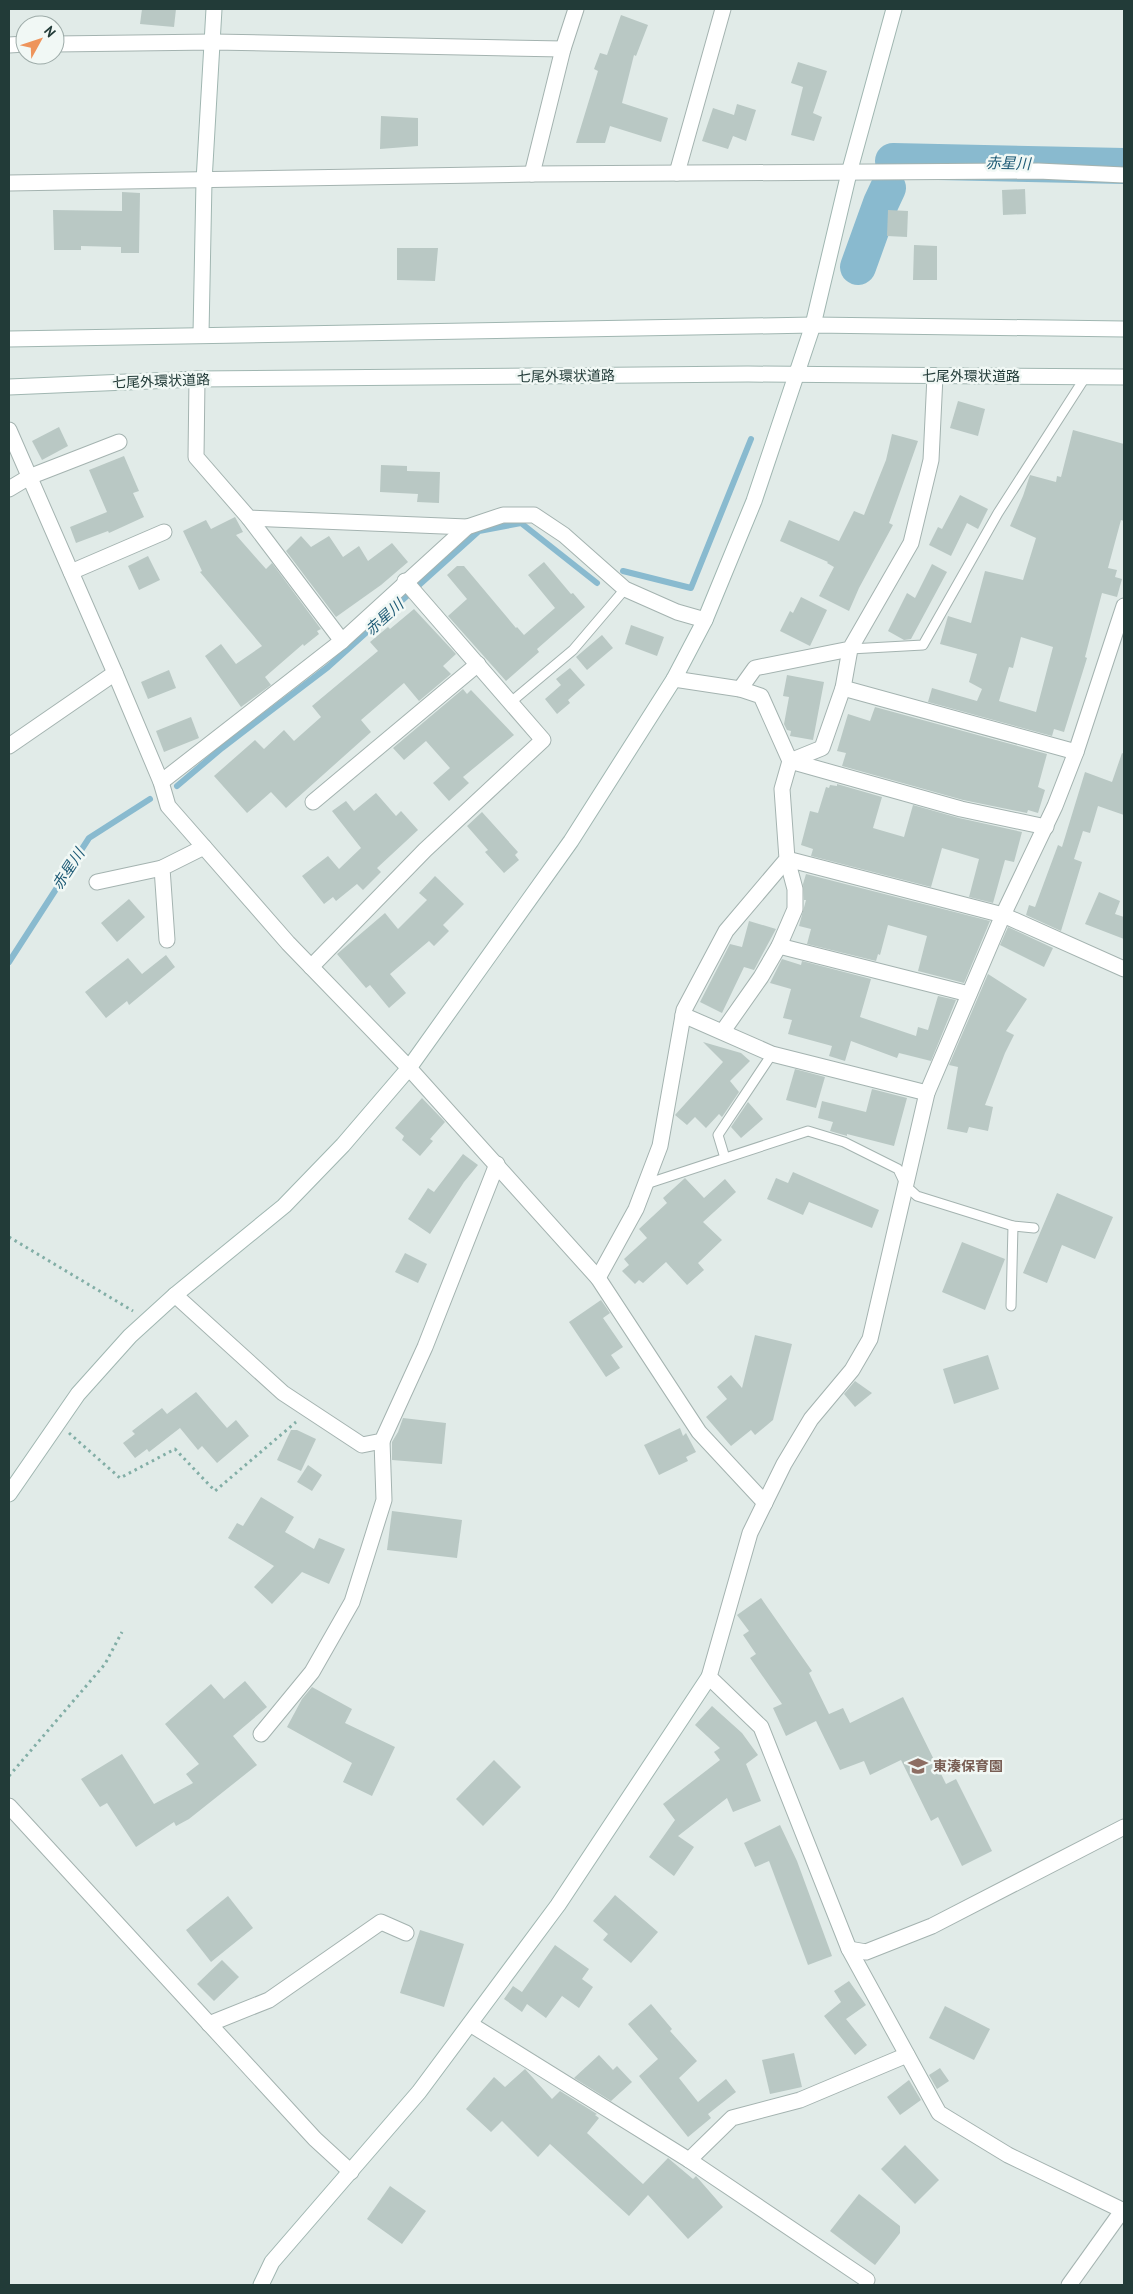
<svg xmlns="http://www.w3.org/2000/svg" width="1133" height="2294" font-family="'PT Sans','Noto Sans JP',sans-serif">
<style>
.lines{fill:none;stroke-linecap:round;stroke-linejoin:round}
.stream{stroke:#89bacf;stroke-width:6}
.river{stroke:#89bacf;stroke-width:36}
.building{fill:#b9c8c4;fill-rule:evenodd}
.lane-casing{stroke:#a4b3b0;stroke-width:11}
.street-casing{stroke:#a4b3b0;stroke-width:17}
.secondary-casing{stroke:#a0b6b1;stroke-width:17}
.path{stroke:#82aea6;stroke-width:3;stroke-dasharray:2.5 4;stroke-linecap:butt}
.lane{stroke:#fff;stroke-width:9}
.street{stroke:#fff;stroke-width:15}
.secondary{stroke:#fff;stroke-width:15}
.labels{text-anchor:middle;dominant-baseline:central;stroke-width:5;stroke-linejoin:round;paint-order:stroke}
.street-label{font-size:14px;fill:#223b38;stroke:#f1f8f5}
.education-label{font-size:14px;font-weight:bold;fill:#785e54;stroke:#f1f8f5;text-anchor:start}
.water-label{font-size:15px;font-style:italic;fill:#1d5a75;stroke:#f1f8f5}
</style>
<rect width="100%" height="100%" fill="#e1ebe8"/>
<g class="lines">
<!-- stream -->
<g class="stream">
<polyline points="623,571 691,588 751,439"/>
<polyline points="177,786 222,748 328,667 479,531 521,523 597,583"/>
<polyline points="9,962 89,838 150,799"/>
</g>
<!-- river -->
<g class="river">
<polyline points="893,161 1124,166"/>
<polyline points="858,267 881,203 888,188"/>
</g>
</g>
<!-- building -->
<g class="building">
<polygon points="142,9 176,9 174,27 140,24"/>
<polygon points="621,15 648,25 636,56 634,55 622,103 668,118 661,142 610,126 605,143 576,143 598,71 594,69 600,53 607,55"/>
<polygon points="798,62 827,71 813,113 822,117 814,141 791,135 803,87 791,83"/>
<polygon points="737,104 756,110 746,141 733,136 728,149 702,141 713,108 734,115"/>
<polygon points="381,116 418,118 418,146 380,149"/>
<polygon points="1025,189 1026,214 1003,215 1002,190"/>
<polygon points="122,192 140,193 139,253 121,253 121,247 81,246 81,250 54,250 53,210 122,211"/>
<polygon points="888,210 908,211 907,237 887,236"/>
<polygon points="914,245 937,246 937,280 913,280"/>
<polygon points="397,248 438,248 435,281 397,280"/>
<polygon points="958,401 985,409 978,436 950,428"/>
<polygon points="59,427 68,446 42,460 32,441"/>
<path d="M1073,430L1124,444V521L1121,520L1108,568L1117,570L1115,577L1122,579L1117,597L1102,593L1085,657L1087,658L1064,732L1054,729L1052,736L928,702L932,688L977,701L982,689L969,682L977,654L940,644L948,616L971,623L985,571L1023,580L1036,538L1010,526L1023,496L1030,475L1056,482L1057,476L1061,477ZM1021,637L1053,647L1036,712L999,701L1009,667L1013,668Z"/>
<polygon points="892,434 918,441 889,523 893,525 859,588 849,611 819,596 834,567 827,563 828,562 780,541 789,520 839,541 854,511 864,515 886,460"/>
<polygon points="124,456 139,491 133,493 144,517 109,533 108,531 76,543 70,527 107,512 89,470"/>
<polygon points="381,465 407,466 407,471 440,472 439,503 417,502 418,494 380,492"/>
<polygon points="960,495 988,509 978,529 967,523 951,556 929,545 938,527 942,529"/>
<polygon points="235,517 243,532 236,535 266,569 272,563 321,629 317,631 319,634 304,646 303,644 265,677 271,685 241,707 205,656 221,644 236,664 262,646 200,572 202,571 183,531 206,520 211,529"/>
<polygon points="301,536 311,547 329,536 343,557 359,546 368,561 392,543 408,562 381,585 336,617 286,551"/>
<polygon points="148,556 160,580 139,590 128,566"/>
<polygon points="544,562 571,594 573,593 585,607 537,649 539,652 506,681 448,616 467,599 447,575 457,566 464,566 516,628 517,627 524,635 555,608 528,575"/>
<polygon points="932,564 947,572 911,639 904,640 888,631 907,593 915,598"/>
<polygon points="801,597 827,610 810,646 780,631 790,611 793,613"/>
<polygon points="414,609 456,654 443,666 451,674 419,701 404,683 361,720 371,732 286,808 271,792 247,813 214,776 255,740 264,749 284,730 294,741 321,717 312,706 378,651 370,642 388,627 390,629"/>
<polygon points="631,625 664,637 657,656 625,644"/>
<polygon points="602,635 613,648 587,670 576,657"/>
<polygon points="570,668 585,685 568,700 570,703 557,714 545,699 561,685 556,679"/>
<polygon points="169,670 176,688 148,699 141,682"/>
<polygon points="787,675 824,682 813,740 790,736 791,731 787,730 784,724 789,697 783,696"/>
<polygon points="463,689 467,694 471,690 514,735 463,777 469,783 449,801 433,783 450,768 426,741 404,760 393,748"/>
<polygon points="875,707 1047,754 1038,787 1045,790 1038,813 1028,810 1027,813 963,800 842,766 846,753 837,751 848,714 870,721"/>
<polygon points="191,717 199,738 164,752 156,731"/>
<polygon points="1122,753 1124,754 1124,815 1098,806 1090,833 1083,831 1074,859 1082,862 1061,931 1026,915 1029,905 1035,907 1058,845 1062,847 1085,772 1112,782"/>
<polygon points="837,784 882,797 873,828 904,837 913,805 959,818 1022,832 1014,862 1005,860 993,903 969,897 979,859 942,848 931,887 811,856 813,849 801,845 810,811 818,813 826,787 829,788 830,785 837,786"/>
<polygon points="376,793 396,816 401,811 418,830 377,868 381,872 363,890 357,884 336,901 333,897 324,904 302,876 328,856 339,869 361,848 332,811 346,801 354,811"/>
<polygon points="482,812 518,852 515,855 519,860 504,873 485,852 488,850 467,826"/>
<polygon points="806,874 990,921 964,983 918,971 927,936 888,925 880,955 878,954 876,961 807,944 811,929 799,926 806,900 804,900 803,884"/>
<polygon points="435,876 464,904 443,925 449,931 434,946 429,941 390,974 406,993 389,1008 370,985 366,988 337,954 385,913 398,929 427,900 419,893"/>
<polygon points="1099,892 1120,901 1115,914 1124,917 1124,939 1085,924"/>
<polygon points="129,899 145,917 117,942 101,923"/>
<polygon points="749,921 776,929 754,970 744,967 722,1013 700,1002 730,944 742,947"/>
<polygon points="1008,927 1053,948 1044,967 1000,945"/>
<polygon points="166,955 175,967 129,1005 127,1001 106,1018 85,992 128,958 142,974"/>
<polygon points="782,959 801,965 802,961 871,979 860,1017 916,1036 918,1027 928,1030 938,996 956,1000 931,1061 899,1053 897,1058 851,1041 845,1061 829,1056 832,1046 788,1034 792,1020 783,1018 791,989 770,983"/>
<polygon points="988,974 1027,999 1006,1031 1014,1035 1005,1053 985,1105 993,1107 988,1131 969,1127 967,1133 947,1129 958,1067 949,1065"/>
<polygon points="703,1042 741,1053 750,1061 730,1081 739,1092 722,1117 719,1114 706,1128 695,1117 687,1125 675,1115 723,1062"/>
<polygon points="795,1069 825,1077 816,1108 786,1100"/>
<polygon points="872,1089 907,1098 894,1146 847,1134 847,1136 830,1131 833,1122 818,1118 822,1101 866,1112"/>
<polygon points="422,1098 445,1122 430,1139 433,1141 420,1156 402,1140 404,1136 395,1128"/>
<polygon points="748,1102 763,1119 741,1138 731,1127"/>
<polygon points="463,1154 478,1165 464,1182 430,1234 408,1219 428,1188 434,1192"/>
<polygon points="793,1172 879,1210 872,1228 809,1202 803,1215 767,1199 776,1178 788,1183"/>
<polygon points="685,1178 704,1198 725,1179 736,1192 703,1222 722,1240 698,1263 704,1270 687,1285 666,1262 643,1283 639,1280 635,1284 622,1271 629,1265 624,1259 647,1238 639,1229 667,1203 663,1198"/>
<polygon points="1057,1193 1113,1217 1095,1259 1062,1245 1047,1283 1023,1273"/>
<polygon points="962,1242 1005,1259 985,1310 942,1292"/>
<polygon points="405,1253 427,1264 418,1283 395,1272"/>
<polygon points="601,1300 610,1313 603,1318 623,1347 611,1355 620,1368 606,1377 569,1322"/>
<polygon points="755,1335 792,1344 773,1420 755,1435 751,1430 731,1446 706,1417 727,1399 717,1387 731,1375 742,1388"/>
<polygon points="988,1355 999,1389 954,1404 943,1369"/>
<polygon points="855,1381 872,1393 855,1407 844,1394"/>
<polygon points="196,1392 227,1428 236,1420 249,1436 217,1463 202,1446 198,1450 180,1428 149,1452 147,1449 135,1458 123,1443 135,1434 132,1431 162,1408 167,1414"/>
<polygon points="403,1418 446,1423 442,1464 392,1460 392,1442 398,1432"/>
<polygon points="680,1428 683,1436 686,1433 696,1452 686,1457 688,1461 659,1475 644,1445"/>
<polygon points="291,1430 297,1430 316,1439 301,1471 277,1460"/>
<polygon points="308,1465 322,1475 312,1491 297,1482"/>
<polygon points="261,1497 294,1517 285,1532 314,1549 319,1538 345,1549 329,1584 302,1572 272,1604 254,1587 274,1566 228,1538 237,1523 243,1526"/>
<polygon points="392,1511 462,1520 457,1558 387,1550"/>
<polygon points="761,1598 812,1671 809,1673 829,1714 843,1708 850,1723 903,1697 946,1784 956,1779 992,1851 962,1866 938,1817 931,1821 901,1760 870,1775 864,1761 840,1770 816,1721 786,1736 773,1708 782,1704 750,1658 756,1654 743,1635 749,1631 737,1615"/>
<polygon points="245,1681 267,1707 233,1736 257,1765 189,1819 176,1826 174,1822 136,1847 107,1803 100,1807 81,1779 122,1754 154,1804 193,1783 186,1774 199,1764 165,1724 211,1684 224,1699"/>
<polygon points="312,1687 352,1709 345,1723 395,1747 372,1796 343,1782 352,1763 287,1727 302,1699"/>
<polygon points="712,1706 742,1733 758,1755 746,1764 761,1801 733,1812 727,1798 678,1836 694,1847 674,1876 649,1857 675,1820 663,1804 720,1760 714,1752 720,1748 695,1725"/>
<polygon points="494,1760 521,1787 483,1826 456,1799"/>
<polygon points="780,1825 797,1861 832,1956 808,1965 769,1861 755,1867 744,1843"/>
<polygon points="615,1895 658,1932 631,1963 603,1940 608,1934 593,1921"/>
<polygon points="228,1896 253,1928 211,1962 186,1930"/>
<polygon points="420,1930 464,1944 444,2007 400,1993"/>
<polygon points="555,1945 589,1969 582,1979 593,1987 579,2008 562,1996 546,2018 527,2004 522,2012 504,1999 513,1986 522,1992"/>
<polygon points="222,1960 239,1977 214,2001 197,1984"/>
<polygon points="849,1981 866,2005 846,2019 867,2045 855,2055 824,2016 841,2002 834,1991"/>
<polygon points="651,2004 672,2029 670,2031 697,2061 679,2078 698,2102 726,2079 736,2092 708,2114 711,2118 688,2137 639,2076 658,2059 628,2024"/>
<polygon points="945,2006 990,2029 974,2060 929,2038"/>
<polygon points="794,2053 802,2087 770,2094 762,2060"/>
<polygon points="599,2055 613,2070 617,2066 632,2082 611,2101 574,2078"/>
<polygon points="940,2068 949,2081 937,2089 929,2075"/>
<polygon points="525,2069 552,2099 560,2091 597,2114 595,2115 599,2118 587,2133 643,2184 668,2158 693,2179 696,2176 723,2207 688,2239 648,2195 629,2216 550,2144 538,2157 502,2121 491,2132 466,2109 494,2077 505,2087"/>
<polygon points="909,2080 921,2100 900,2115 887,2097"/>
<polygon points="905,2145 939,2180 915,2204 881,2169"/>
<polygon points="390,2186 426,2211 402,2244 367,2219"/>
<polygon points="859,2194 900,2226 900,2233 875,2265 830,2231"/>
</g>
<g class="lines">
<defs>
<g id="lane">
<polyline points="850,649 923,645 998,513 1086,376"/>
<polyline points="511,702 573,650 625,589"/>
<polyline points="725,1158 718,1135 772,1054"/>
<polyline points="646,1184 808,1131 844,1142 898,1169 906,1186 917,1196 1013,1226 1034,1228"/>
<polyline points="1011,1306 1013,1226"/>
</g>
<g id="street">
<polyline points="55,44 213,42 563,49"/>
<polyline points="9,45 25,44"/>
<polyline points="677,173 723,9"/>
<polyline points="532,174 563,49 576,9"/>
<polyline points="9,183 532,174 1038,171 1124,175"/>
<polyline points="197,379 196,457 249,518 467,527"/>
<polyline points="9,430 115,673 161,782 168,806 288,943 409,1068 598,1278 699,1432 765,1503"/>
<polyline points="9,489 29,477 119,442"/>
<polyline points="249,518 342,641"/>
<polyline points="71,572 164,532"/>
<polyline points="1124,606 1076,752 1055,806 1003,915 927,1093 870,1339 852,1370 811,1419 784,1464 750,1533 709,1677 761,1727 849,1949 939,2113 1008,2155 1124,2211"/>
<polyline points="843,688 1076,752"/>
<polyline points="740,689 755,668 850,649 911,543 931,460 935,376"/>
<polyline points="9,746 115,673"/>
<polyline points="790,761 961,809 1046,827"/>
<polyline points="790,761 822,748 843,688 850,649"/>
<polyline points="161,782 342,641 467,527 503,515 534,515 564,535 625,589 677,612 705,620"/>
<polyline points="313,802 478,664"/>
<polyline points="97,882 162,868"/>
<polyline points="167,940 162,868 204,847"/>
<polyline points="779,946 969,994"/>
<polyline points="311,967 425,850 543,740 405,581"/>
<polyline points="683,1015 772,1054 927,1093"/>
<polyline points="723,1031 761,977 779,946 795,909 795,889 787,859 1003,915 1124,969"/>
<polyline points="598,1278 636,1209 660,1146 684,1010 726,931 787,859 782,789 790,761 761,696 740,689 674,679"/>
<polyline points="175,1295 283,1393 362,1445 382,1441 425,1347 497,1164"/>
<polyline points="261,1734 312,1672 352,1602 384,1500 382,1441"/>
<polyline points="9,1806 315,2139 351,2172"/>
<polyline points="849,1949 866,1952 932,1926 1124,1827"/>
<polyline points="209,2024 269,2000 381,1922 406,1933"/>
<polyline points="470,2024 689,2160 867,2280"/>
<polyline points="689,2160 732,2118 800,2100 907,2055"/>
<polyline points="1069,2285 1122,2211"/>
</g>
<g id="secondary">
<polyline points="201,334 204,181 214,9"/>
<polyline points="9,339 813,325 1124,329"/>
<polyline points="9,387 197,379 748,374 1124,377"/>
<polyline points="9,1494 78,1394 130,1336 175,1295 284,1206 343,1145 409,1068 571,841 674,679 705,620 754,501 813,325 849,173 894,9"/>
<polyline points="261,2285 272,2262 419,2092 558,1905 709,1677"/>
</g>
</defs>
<!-- lane casing -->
<use href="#lane" class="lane-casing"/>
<!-- street casing -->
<use href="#street" class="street-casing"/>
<!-- secondary casing -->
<use href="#secondary" class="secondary-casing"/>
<!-- path -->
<g class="path">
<polyline points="9,1237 133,1311"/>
<polyline points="69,1433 120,1478 175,1449 215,1491 296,1422"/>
<polyline points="9,1776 105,1664 122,1632"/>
</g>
<!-- lane -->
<use href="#lane" class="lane"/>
<!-- street -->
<use href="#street" class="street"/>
<!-- secondary -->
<use href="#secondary" class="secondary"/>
</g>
<!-- icons -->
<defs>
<symbol id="school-bare" viewBox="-9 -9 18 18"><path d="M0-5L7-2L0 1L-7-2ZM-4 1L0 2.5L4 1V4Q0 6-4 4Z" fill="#8d6e63" stroke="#f1f8f5" stroke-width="2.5" paint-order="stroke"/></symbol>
</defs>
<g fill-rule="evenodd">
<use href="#school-bare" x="904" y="1752" width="28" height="28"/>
</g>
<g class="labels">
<!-- street labels -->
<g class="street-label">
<text transform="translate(566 376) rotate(-1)">七尾外環状道路</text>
<text x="971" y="376">七尾外環状道路</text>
<text transform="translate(161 381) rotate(-2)">七尾外環状道路</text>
</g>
<!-- education labels -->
<g class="education-label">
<text x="933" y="1766">東湊保育園</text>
</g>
<!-- water labels -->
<g class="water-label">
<text transform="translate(1008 163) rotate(1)">赤星川</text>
<text transform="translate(384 617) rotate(-42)">赤星川</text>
<text transform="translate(68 869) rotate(-57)">赤星川</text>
</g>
</g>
<!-- border -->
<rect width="1133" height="2294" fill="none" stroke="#223b38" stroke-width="20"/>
<!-- north arrow -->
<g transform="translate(40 40) rotate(50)"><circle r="24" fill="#f1f8f5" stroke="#9eaca9"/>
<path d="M0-4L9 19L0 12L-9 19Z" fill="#ee945b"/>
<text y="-8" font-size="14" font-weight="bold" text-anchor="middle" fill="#223b38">N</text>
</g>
</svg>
